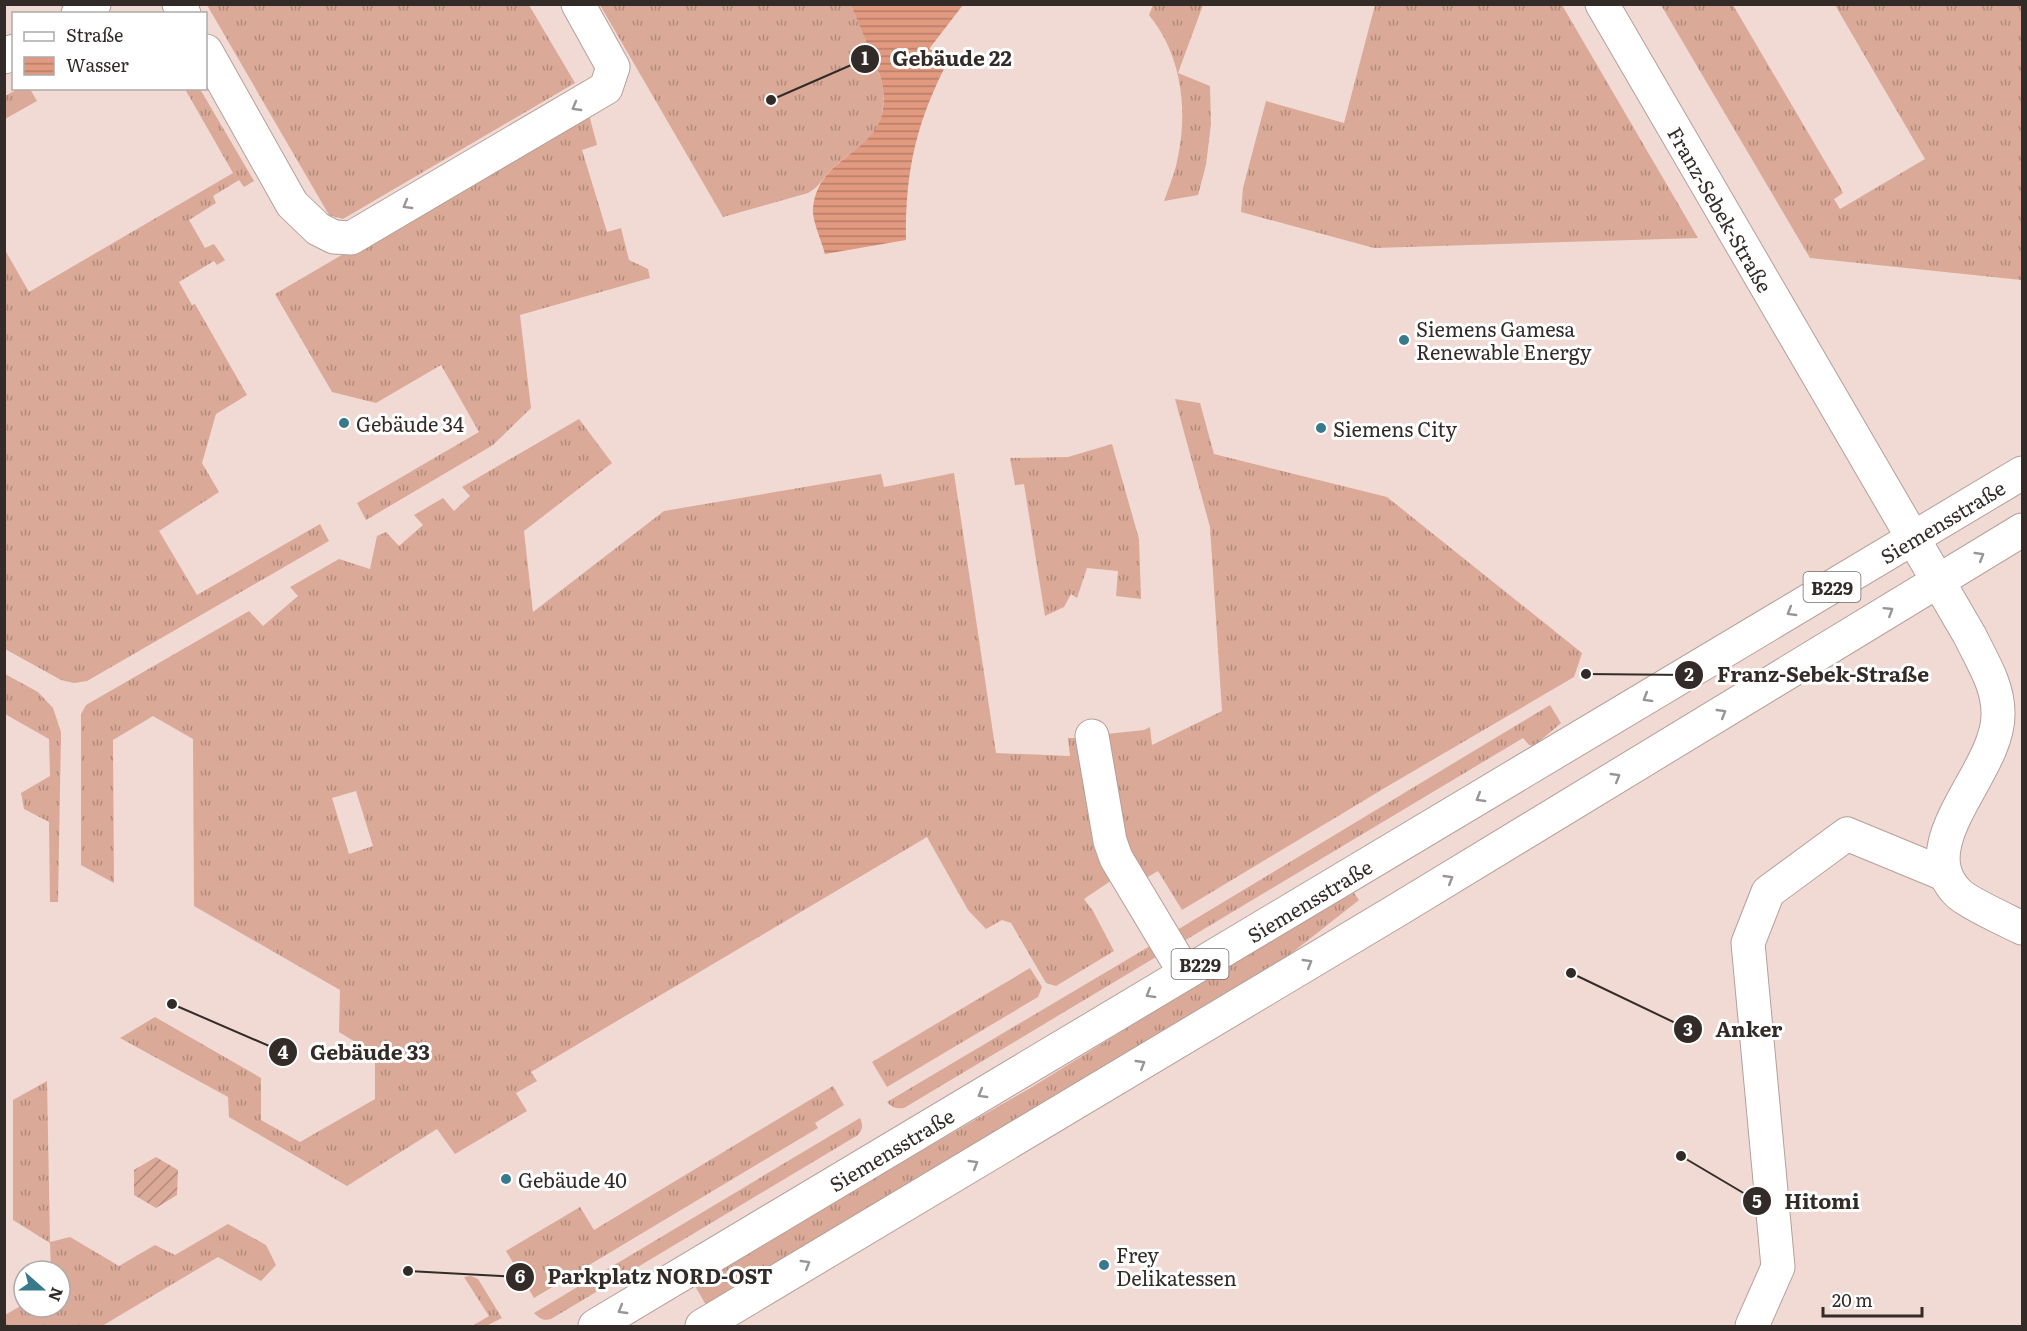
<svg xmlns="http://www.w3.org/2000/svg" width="2027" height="1331" font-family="Literata,serif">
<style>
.grass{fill:url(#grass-tufts);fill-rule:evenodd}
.garden{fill:url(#garden-furrows)}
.water{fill:url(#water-rules)}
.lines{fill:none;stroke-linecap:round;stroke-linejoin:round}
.minor-casing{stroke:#b5a099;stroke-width:35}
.major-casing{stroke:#b5a099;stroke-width:35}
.minor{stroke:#fff;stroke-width:33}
.major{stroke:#fff;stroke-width:33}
.oneway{stroke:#999594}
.poi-dot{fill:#39798c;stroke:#fff;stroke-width:2}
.labels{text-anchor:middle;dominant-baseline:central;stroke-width:6;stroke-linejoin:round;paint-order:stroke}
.shield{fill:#fff;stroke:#706b68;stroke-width:1.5}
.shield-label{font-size:18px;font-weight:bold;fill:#332b28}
.street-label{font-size:20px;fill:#332b28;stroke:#fff}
.poi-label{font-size:20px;fill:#332b28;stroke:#fff;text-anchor:start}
.leader{fill:none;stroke:#332b28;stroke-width:2}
.callout-dot{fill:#332b28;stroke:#fff;stroke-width:2}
.mark-label{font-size:18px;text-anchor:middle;font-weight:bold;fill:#fff}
.callout-label{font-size:21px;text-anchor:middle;font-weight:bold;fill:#332b28;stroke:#fff;stroke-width:6;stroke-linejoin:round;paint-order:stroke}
</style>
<defs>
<pattern id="grass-tufts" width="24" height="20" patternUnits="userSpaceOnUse" patternTransform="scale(1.5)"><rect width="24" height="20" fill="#daa998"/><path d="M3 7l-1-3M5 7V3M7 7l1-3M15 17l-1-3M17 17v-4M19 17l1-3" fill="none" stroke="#b18a7c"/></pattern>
<pattern id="garden-furrows" width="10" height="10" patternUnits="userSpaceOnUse" patternTransform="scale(1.5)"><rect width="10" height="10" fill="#daa998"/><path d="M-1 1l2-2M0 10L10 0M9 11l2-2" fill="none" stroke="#b18a7c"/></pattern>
<pattern id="water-rules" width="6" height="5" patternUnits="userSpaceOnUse" patternTransform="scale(1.5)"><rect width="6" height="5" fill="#e1997f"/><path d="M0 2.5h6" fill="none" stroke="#b77d68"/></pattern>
</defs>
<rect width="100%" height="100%" fill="#f0dad3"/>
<!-- grass -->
<g class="grass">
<polygon points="207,5 529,5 575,83 343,219 329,215"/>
<path d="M600,5H851L881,78C883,88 884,96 883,106C879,145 854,146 831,170C821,179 821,186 808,193L723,217Z"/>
<path d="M1153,5H1203L1178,73L1210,86L1211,124L1206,165L1198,195L1164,201C1168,189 1173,178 1176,166C1189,115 1183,56 1149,15Z"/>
<polygon points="1375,5 1562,5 1698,238 1374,248 1241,212 1243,188 1266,101 1344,123"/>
<polygon points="1661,5 1733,5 1840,187 1843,193 1834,199 1840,209 1925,159 1835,5 2022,5 2022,280 1810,258"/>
<polygon points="18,89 30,89 37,101 5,119 5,96"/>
<polygon points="185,89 200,89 254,181 244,187 239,180 213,196 216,203 189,220 205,248 214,244 225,260 217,265 214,261 179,282 192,305 195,304 247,395 216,414 202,463 219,492 159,531 197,595 320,524 329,541 87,681 74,683 61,680 5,649 5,250 29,292 233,173"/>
<polygon points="588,111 597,145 582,150 607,232 621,228 629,260 648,269 650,278 520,315 531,408 493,445 366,520 357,503 479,432 441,365 376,403 332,392 275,294"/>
<polygon points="1175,399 1200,403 1214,454 1387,497 1582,653 1574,677 1388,786 1182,910 1158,871 1146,878 1130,852 1125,837 1107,734 1144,730 1150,727 1152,745 1222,711 1210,527"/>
<path d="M579,419L612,463L524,531L533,612L664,511L881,474L884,487L954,473L996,753L1070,756L1068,738H1077L1112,880L1084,899L1093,911L1114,951L1056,986L1046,983L1011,923L1002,920L986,929L968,910L927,837L531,1072L537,1081L516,1093L527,1111L455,1154L437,1129L347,1186L229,1117L228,1097L120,1038L155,1017L261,1078V1120L300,1142L375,1099V1054L339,1032L340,990L194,906L193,739L153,716L113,740L114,883L81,865V714L86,705L249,611L263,626L298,596L290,587L339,559L370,569L377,536L386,532L399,546L423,525L414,515L443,498L454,511L470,496L462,487ZM356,791L373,846L349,854L332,798Z"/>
<polygon points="1112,444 1139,539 1141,599 1116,596 1118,571 1087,568 1077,598 1071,594 1064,607 1045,616 1024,484 1015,485 1010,458 1068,457"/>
<polygon points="5,674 38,692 53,708 61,732 58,902 50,902 49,822 24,809 21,793 50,776 49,739 5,714"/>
<polygon points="1550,705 1561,723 1534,746 1529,745 1523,738 1184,941 1177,930"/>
<polygon points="1354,893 1359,900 1288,956 706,1305 695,1286 888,1170 1032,1087 1258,947"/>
<path d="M1150,946L1156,957L904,1108C897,1109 892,1108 887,1102Z"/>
<polygon points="1030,968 1042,987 1038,997 887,1087 872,1062"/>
<polygon points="47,1081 50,1242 70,1237 119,1266 155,1245 175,1255 228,1224 266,1245 276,1265 261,1281 218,1257 102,1326 5,1326 5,1315 24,1304 24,1307 60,1307 60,1271 51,1271 50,1243 13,1220 13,1100"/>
<polygon points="833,1086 844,1105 815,1123 818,1128 534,1298 506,1251 580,1207 594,1230"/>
<path d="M860,1118C863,1125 863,1129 858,1135L551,1319C543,1321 540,1319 534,1313Z"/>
<polygon points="471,1276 478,1279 502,1318 486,1326 472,1326 489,1316 464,1277"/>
</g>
<!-- garden -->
<polygon class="garden" points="156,1157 178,1170 177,1195 156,1208 134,1195 134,1170"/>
<!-- water -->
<path class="water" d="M851,5H963L929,49L950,57C917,120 905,169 906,240L825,254C822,242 812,220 813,209C819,145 899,158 881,78Z"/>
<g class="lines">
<defs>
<g id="minor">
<polyline points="179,4 184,14"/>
<path d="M1602,4L1970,636C1982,661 1998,685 1998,713C2000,771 1908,843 1958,893C1968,903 2008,921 2022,928"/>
<polyline points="78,14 94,4"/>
<polyline points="206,51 292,204 318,229 334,237 351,238 606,88 613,67 578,4"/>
<polyline points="4,57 14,51"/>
<polyline points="1092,736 1110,841 1116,858 1185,973"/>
<polyline points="1752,1326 1778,1267 1748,943 1768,892 1847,834 1944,874"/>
</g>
<g id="major">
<polyline points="595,1326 2022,473"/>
<polyline points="702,1326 1399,909 2022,530"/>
</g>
</defs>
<!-- minor casing -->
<use href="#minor" class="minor-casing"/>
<!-- major casing -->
<use href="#major" class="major-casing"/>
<!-- minor -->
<use href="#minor" class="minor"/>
<!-- major -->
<use href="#major" class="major"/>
</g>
<!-- one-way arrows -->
<defs><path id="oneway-chevron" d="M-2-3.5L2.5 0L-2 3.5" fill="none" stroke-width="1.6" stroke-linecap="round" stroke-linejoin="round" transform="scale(1.5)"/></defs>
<g class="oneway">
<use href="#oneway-chevron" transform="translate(576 107) rotate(150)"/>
<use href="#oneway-chevron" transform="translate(407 205) rotate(150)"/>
<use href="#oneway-chevron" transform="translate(1980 556) rotate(-31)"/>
<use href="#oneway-chevron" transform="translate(1889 611) rotate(-32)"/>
<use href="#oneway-chevron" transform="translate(1791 612) rotate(149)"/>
<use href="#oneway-chevron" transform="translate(1647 698) rotate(149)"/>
<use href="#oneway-chevron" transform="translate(1722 713) rotate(-31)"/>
<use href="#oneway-chevron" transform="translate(1616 777) rotate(-31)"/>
<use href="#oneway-chevron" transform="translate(1480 798) rotate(149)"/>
<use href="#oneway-chevron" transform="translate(1449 879) rotate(-31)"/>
<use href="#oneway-chevron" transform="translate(1308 963) rotate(-31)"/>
<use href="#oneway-chevron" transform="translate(1150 994) rotate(149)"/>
<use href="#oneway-chevron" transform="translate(1141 1064) rotate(-31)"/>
<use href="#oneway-chevron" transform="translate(982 1094) rotate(149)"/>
<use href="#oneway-chevron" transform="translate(974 1164) rotate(-31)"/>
<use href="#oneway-chevron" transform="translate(806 1264) rotate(-31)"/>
<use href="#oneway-chevron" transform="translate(622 1310) rotate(149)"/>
</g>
<!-- markers -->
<g class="poi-dot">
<circle cx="1404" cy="340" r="6"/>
<circle cx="344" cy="423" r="6"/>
<circle cx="1321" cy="428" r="6"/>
<circle cx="506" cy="1179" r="6"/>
<circle cx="1104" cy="1265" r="6"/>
</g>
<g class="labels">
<!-- shield labels -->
<g class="shield">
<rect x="1803.5" y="572" width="57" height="30" rx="4.5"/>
<rect x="1171.5" y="949" width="57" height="30" rx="4.5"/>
</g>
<g class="shield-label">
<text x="1832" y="587">B229</text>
<text x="1200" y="964">B229</text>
</g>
<!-- street labels -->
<g class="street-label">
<text transform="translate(1721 209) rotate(60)">Franz-Sebek-Straße</text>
<text transform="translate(1942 521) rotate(-31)">Siemensstraße</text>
<text transform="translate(1309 900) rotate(-31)">Siemensstraße</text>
<text transform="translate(891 1149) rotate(-31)">Siemensstraße</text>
</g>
<!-- poi labels -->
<g class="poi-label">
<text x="1416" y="328">Siemens Gamesa<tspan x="1416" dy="23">Renewable Energy</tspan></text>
<text x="356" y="423">Gebäude 34</text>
<text x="1333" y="428">Siemens City</text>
<text x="518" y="1179">Gebäude 40</text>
<text x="1116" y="1254">Frey<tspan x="1116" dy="23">Delikatessen</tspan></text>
</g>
</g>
<!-- callouts -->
<path class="leader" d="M771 100L865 59M1586 674L1689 675M1571 973L1688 1029M172 1004L283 1052M1681 1156L1757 1201M408 1271L520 1277"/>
<g class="callout-dot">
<circle cx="771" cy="100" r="6"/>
<circle cx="1586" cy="674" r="6"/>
<circle cx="1571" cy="973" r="6"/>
<circle cx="172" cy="1004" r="6"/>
<circle cx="1681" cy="1156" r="6"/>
<circle cx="408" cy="1271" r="6"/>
<circle cx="865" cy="59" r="15"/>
<circle cx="1689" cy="675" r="15"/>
<circle cx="1688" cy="1029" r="15"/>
<circle cx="283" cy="1052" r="15"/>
<circle cx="1757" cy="1201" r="15"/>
<circle cx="520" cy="1277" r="15"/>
</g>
<g class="mark-label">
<text x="865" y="65">1</text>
<text x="1689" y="681">2</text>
<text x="1688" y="1036">3</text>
<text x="283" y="1059">4</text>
<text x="1757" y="1208">5</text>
<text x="520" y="1283">6</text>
</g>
<g class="callout-label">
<text x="952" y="66">Gebäude 22</text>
<text x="1823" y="682">Franz-Sebek-Straße</text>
<text x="1749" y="1037">Anker</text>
<text x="370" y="1060">Gebäude 33</text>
<text x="1822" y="1209">Hitomi</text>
<text x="660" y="1284">Parkplatz NORD-OST</text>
</g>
<!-- border -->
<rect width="2027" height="1331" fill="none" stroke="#332b28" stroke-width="12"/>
<!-- legend -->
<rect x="12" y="12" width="195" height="78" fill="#ffffff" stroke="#adaaa9" stroke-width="1.5"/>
<rect x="24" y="32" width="30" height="9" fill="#ffffff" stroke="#adaaa9" stroke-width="1.5"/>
<text x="66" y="42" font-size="18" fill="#332b28">Straße</text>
<rect x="24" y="57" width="30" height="18" fill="url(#water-rules)" stroke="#adaaa9" stroke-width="1.5"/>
<text x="66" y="72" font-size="18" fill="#332b28">Wasser</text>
<!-- north arrow -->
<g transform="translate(42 1289) rotate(111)"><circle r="28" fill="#ffffff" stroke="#adaaa9" stroke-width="1.5"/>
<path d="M0-4.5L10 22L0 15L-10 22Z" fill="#39798c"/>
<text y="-9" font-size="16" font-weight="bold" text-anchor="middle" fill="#332b28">N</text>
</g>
<!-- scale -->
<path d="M1823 1307v9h99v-9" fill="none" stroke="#332b28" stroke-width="3"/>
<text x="1832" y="1307" font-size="18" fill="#332b28" stroke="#ffffff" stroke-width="4.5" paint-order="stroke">20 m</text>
</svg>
